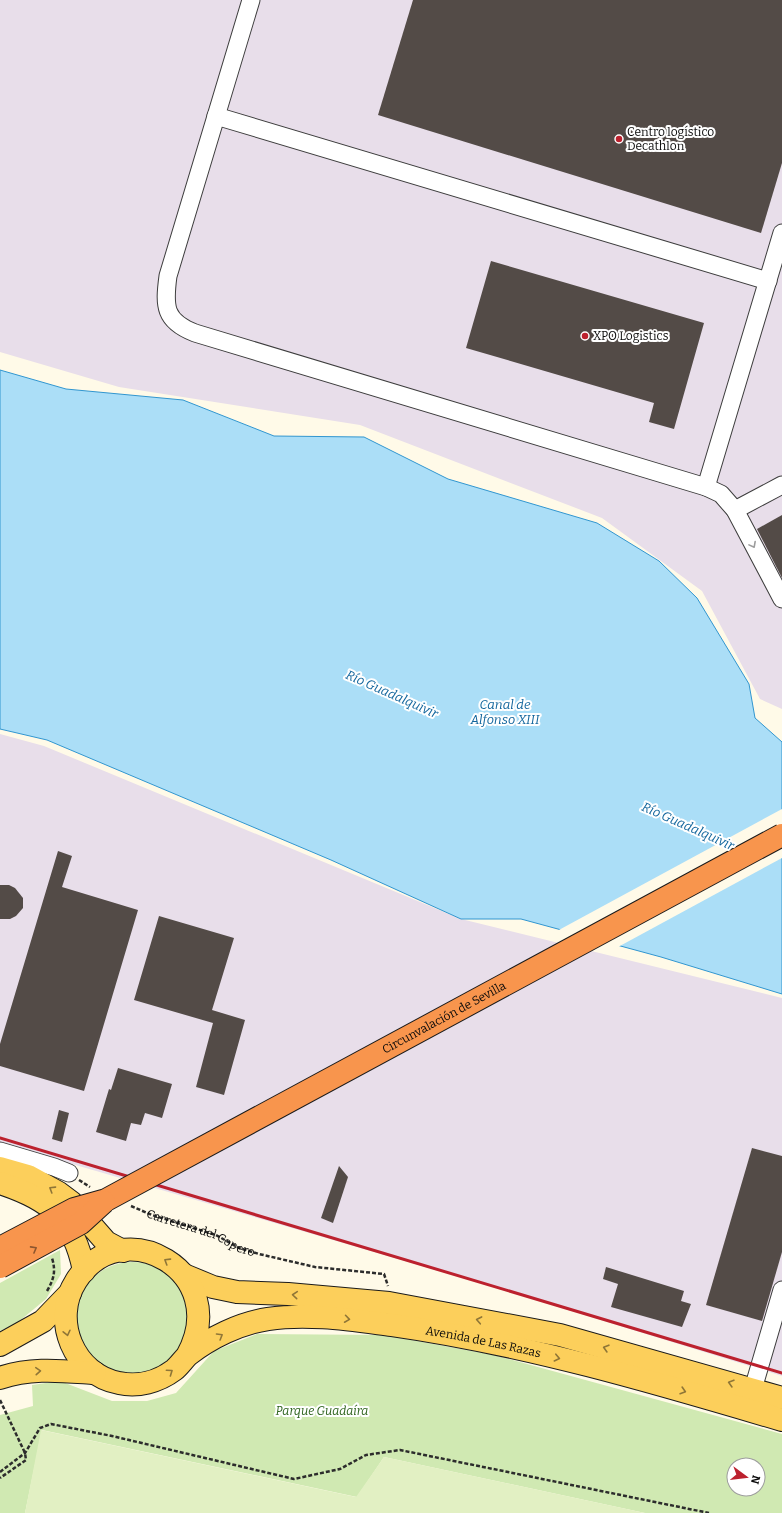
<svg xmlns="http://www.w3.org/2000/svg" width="782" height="1513" font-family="Bitter,serif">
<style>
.industrial{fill:#e8deea}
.green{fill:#d0e9b2;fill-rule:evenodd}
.pitch{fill:#e2f0c3}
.water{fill:#abdef7;stroke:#3196d0}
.pier{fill:#fffae8}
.building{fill:#534b47}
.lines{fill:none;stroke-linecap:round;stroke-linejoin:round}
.minor-casing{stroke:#3d3d3d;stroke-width:19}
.major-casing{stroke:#1b1b1b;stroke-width:24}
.path{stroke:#2c2c2c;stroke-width:2.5;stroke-dasharray:4 2;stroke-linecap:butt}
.minor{stroke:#fff;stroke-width:17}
.major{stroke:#fccf5b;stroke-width:22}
.rail{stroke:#bc212e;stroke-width:3}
.highway-bridge-casing{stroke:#1b1b1b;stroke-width:24;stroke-linecap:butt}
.highway-bridge{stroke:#f8954d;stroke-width:22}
.oneway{stroke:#9d9d9d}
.oneway2{stroke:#8f7637}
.oneway3{stroke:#8d562f}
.poi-dot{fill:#bc212e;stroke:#fff;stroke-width:1.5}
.labels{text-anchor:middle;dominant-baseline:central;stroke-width:4;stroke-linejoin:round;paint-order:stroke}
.poi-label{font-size:12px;fill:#0a0a0a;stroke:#fff;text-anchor:start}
.street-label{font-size:12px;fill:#0a0a0a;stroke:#fff}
.park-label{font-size:12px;font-style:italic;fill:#2c621b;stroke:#fff}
.water-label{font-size:13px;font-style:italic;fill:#13669d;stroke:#fff}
</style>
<rect width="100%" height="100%" fill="#fffae8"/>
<!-- industrial -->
<g class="industrial">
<polygon points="0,0 782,0 782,709 760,699 702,591 602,518 360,425 119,387 0,352"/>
<polygon points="0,734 44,746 461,919 782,998 782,1376 491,1286 0,1143"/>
</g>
<!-- green -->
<g class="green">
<polygon points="60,1250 61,1274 46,1299 17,1323 0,1331 0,1283"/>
<circle cx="132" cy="1318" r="56"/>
<path d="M257,1334L384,1335L494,1355L782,1434V1513H645L384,1457L357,1497L42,1430L25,1513H0V1415L33,1406L32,1385L60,1381L112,1401H147L176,1393L214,1351ZM734,1465H758V1489H734Z"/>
</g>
<!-- pitch -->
<polygon class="pitch" points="41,1430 356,1497 384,1457 645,1513 25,1513"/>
<!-- water -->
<polygon class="water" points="0,370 66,389 183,400 274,436 364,437 448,479 597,523 659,561 697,598 749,684 755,718 782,742 782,994 661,957 521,919 461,919 331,860 47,740 0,729"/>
<!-- pier -->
<polygon class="pier" points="782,809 782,858 618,947 557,931"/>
<!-- building -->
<g class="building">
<polygon points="413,0 782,0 782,163 761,233 378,115"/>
<polygon points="491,261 704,323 674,429 649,422 654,403 466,348"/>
<polygon points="782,515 782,578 757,529"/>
<polygon points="58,851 72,856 62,887 138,910 84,1091 0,1066 0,1044"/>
<polygon points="0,885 9,885 15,888 23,898 23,908 16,916 10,919 0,919"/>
<polygon points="159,916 234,938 212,1010 245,1020 224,1095 196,1087 213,1023 134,1000"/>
<polygon points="118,1068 172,1084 162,1118 145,1113 141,1125 131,1123 126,1141 96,1132 109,1089 111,1090"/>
<polygon points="59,1110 69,1113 62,1142 52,1139"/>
<polygon points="752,1148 782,1156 782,1252 762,1321 706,1305"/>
<polygon points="339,1166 348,1177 333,1223 321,1218"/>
<polygon points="606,1267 684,1291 681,1301 691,1304 682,1327 611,1307 618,1284 603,1279"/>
</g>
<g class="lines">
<defs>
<g id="minor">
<path d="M251,0L168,276C164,306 164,321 195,333L706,487L721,494L735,510L782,599"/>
<polyline points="216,116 768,281"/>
<polyline points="706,487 782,233"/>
<polyline points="735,510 782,485"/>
<polyline points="0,1151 54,1167 69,1173"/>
<polyline points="753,1389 782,1290"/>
</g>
<g id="major">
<polyline points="0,1168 28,1176 59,1193 71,1202 106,1242 123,1251"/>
<path d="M0,1183C49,1199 74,1218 84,1271"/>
<polyline points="184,1275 213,1287 237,1292 288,1294 389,1303 560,1335 782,1398"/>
<polyline points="0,1345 43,1321 70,1293"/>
<path id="s2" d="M187,1356C234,1272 121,1209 76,1281C51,1320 74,1375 119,1383C138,1387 158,1382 174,1370C179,1366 183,1360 188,1355C210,1338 240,1323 268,1319C309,1313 352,1320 392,1325C525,1344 654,1382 782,1420"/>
<path d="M0,1378C31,1367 63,1371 95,1373"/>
</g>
</defs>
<!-- minor casing -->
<use href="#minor" class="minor-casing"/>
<!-- major casing -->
<use href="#major" class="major-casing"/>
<!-- path -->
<g class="path">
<polyline points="79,1180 90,1187"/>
<path id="s1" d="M131,1206L152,1215L216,1235L239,1248L259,1254L315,1267L384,1274L388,1286"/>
<path d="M47,1291C54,1279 56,1271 52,1258"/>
<polyline points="0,1400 25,1453 26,1460 0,1478"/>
<polyline points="0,1472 25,1453 40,1428 51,1424 112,1436 294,1479 340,1469 366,1455 400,1450 709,1513"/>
</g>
<!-- minor -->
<use href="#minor" class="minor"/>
<!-- major -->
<use href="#major" class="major"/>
<!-- rail -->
<polyline class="rail" points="0,1138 782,1373"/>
<defs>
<g id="highway-bridge">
<path id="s3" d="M0,1248L74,1209L106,1200L782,835"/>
<polyline points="0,1267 81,1223 104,1202"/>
</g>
</defs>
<!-- highway-bridge casing -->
<use href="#highway-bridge" class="highway-bridge-casing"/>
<!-- highway-bridge -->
<use href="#highway-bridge" class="highway-bridge"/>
</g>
<!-- one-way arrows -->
<defs><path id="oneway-chevron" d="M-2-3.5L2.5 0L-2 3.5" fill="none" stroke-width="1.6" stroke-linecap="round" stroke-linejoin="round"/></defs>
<use class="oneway" href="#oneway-chevron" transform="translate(753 545) rotate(62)"/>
<g class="oneway2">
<use href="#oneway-chevron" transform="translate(52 1189) rotate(-148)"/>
<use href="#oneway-chevron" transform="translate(167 1261) rotate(-148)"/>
<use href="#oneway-chevron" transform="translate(295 1295) rotate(-175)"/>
<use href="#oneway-chevron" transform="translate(347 1319) rotate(8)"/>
<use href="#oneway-chevron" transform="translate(479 1320) rotate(-169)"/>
<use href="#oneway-chevron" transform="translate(67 1333) rotate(77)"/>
<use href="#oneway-chevron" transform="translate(220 1336) rotate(-31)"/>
<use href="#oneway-chevron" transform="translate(606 1348) rotate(-164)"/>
<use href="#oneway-chevron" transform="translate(557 1358) rotate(13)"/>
<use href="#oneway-chevron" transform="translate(38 1371) rotate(-4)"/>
<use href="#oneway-chevron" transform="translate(170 1372) rotate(-35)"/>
<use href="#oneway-chevron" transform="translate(731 1383) rotate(-164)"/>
<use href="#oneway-chevron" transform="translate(683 1391) rotate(17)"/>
</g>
<use class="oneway3" href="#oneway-chevron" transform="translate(34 1249) rotate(-29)"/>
<!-- markers -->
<g class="poi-dot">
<circle cx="619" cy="139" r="4"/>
<circle cx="585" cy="336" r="4"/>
</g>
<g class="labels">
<!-- poi labels -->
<g class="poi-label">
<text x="627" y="132">Centro logístico<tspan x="627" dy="14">Decathlon</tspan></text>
<text x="593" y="336">XPO Logistics</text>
</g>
<!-- street labels -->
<g class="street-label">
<text stroke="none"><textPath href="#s3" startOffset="501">Circunvalación de Sevilla</textPath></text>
<text stroke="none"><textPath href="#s1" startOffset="75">Carretera del Copero</textPath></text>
<text stroke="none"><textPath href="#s2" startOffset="727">Avenida de Las Razas</textPath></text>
</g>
<!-- park labels -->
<g class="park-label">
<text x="322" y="1411">Parque Guadaíra</text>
</g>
<!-- water labels -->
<g class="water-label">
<text transform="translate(392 694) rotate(24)">Río Guadalquivir</text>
<text x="505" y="704">Canal de<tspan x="505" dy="15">Alfonso XIII</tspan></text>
<text transform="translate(688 826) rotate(24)">Río Guadalquivir</text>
</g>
</g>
<!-- north arrow -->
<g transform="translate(746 1477) rotate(105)"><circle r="19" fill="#ffffff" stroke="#9d9d9d"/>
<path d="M0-3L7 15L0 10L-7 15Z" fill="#bc212e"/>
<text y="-6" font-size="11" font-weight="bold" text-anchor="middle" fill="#0a0a0a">N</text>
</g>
</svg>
